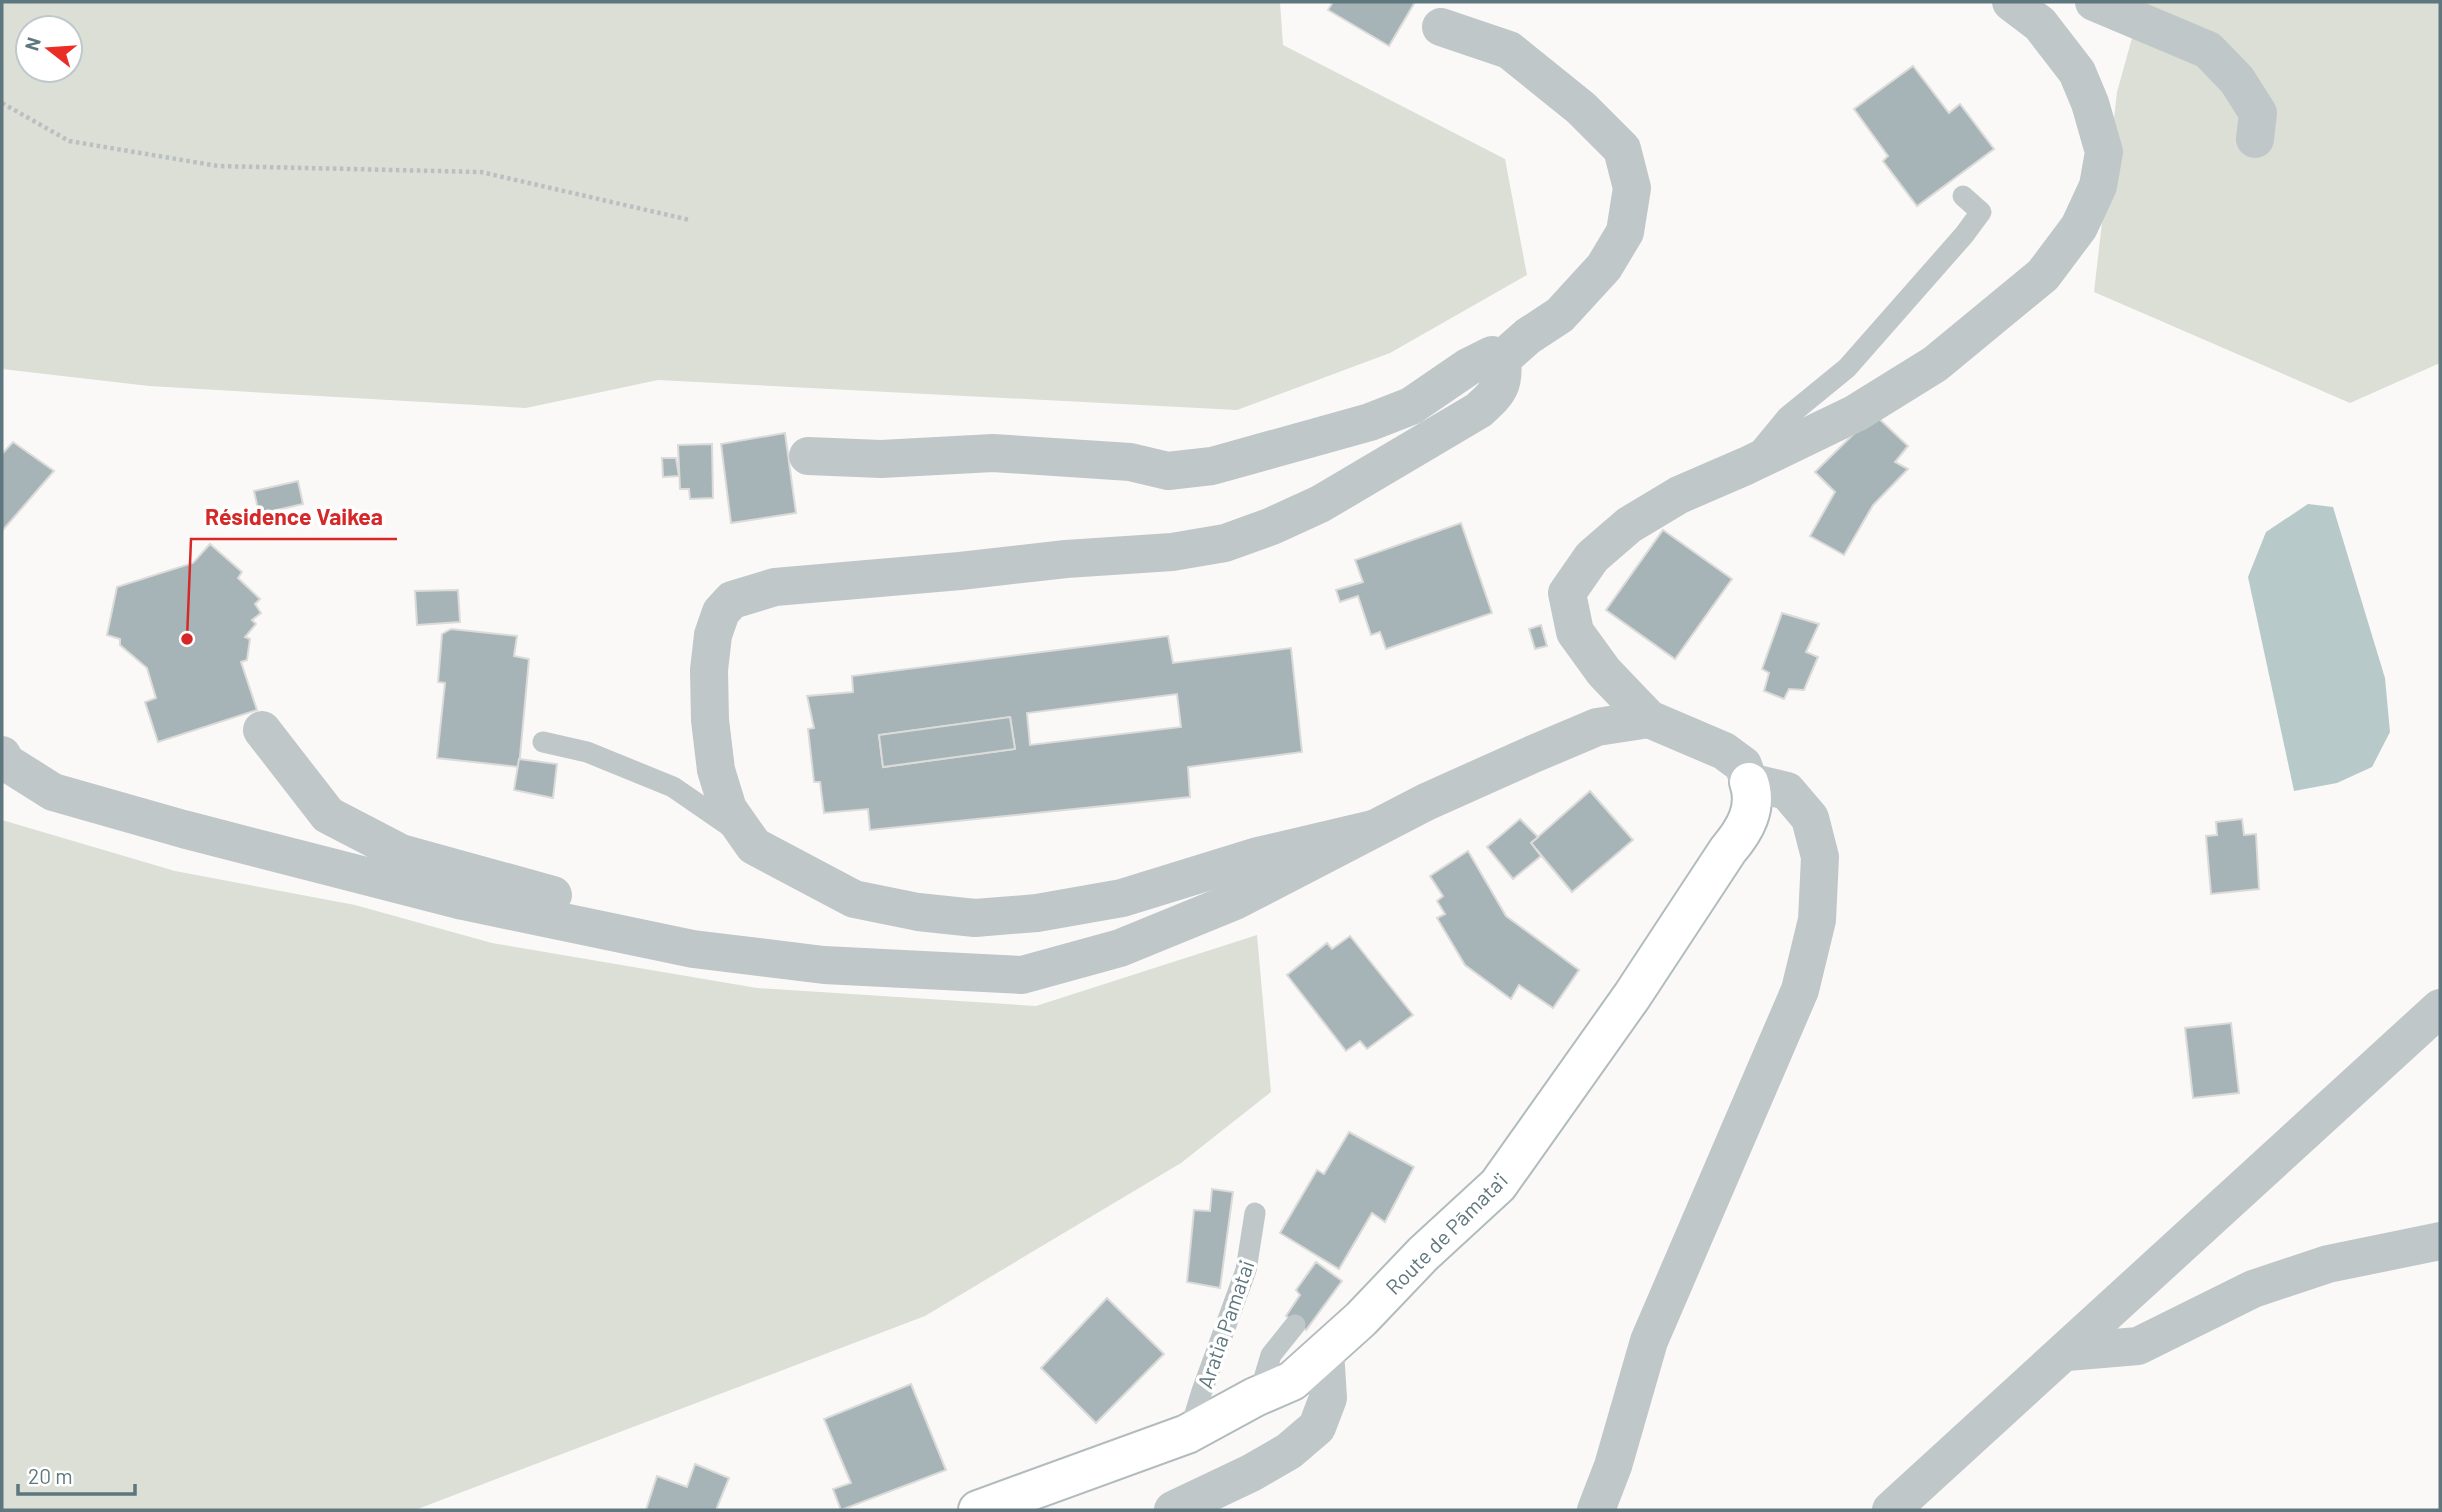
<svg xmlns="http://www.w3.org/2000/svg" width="2442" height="1512" font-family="Barlow,sans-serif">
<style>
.green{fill:#dbdfd6;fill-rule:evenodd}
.water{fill:#b8c9ca}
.building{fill:#a6b4b7;stroke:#dbdbd9;stroke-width:2;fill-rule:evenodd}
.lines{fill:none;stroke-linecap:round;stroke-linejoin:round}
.secondary-casing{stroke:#b2bbbe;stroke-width:42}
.path{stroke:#babfc1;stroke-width:4.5;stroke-dasharray:3.5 3.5;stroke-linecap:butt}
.service{stroke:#c0c7c9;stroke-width:21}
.minor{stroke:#c0c7c9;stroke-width:38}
.tertiary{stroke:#c0c7c9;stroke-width:38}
.secondary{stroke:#fff;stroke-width:38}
.labels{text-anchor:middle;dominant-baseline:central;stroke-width:7;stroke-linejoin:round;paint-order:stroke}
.street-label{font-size:21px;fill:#5e767d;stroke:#fff}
.leader{fill:none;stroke:#d62828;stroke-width:2.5}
.callout-dot{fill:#d62828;stroke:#fff;stroke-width:2.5}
.callout-label{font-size:23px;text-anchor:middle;font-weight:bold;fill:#d62828;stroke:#fff;stroke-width:7;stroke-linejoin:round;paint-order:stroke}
</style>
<rect width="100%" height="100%" fill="#faf9f7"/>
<!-- green -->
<g class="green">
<path d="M2,2H1280L1283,45L1505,159L1527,275L1390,353L1237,410L658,380L526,408L149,386L2,369ZM28,28H70V70H28Z"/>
<polygon points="2142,2 2440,2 2440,363 2350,403 2094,292 2117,92"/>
<polygon points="2,820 175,871 355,905 492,943 757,988 1036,1006 1257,935 1271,1092 1181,1163 925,1316 415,1510 2,1510"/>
</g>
<!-- water -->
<polygon class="water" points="2308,504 2333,507 2385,678 2390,732 2372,767 2337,783 2294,791 2248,577 2266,532"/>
<!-- building -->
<g class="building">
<polygon points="1333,2 1415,2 1389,46 1328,10"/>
<polygon points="1913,66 1949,113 1960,104 1994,149 1917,206 1883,161 1888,156 1854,109"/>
<polygon points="1874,414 1908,446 1895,462 1908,469 1873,505 1844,555 1810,536 1835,492 1815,472"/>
<polygon points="785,433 796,513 731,523 721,444"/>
<polygon points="13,442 54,471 2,531 2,454"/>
<polygon points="712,444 713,498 690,499 689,489 680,489 678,445"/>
<polygon points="662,458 676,458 679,476 663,477"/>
<polygon points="298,481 303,504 259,514 254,491"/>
<polygon points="1461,523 1492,613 1386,649 1380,632 1371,635 1358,596 1340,602 1336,590 1363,582 1355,560"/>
<polygon points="1663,530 1732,579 1675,659 1606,610"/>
<polygon points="210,544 242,572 238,578 260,599 255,604 261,613 252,620 256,624 245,637 250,639 247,660 241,662 257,710 158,742 145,702 156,698 147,668 120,645 120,639 107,635 117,587 193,563"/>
<polygon points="458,590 460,622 417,625 415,591"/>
<polygon points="1782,613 1819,624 1806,652 1818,657 1804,690 1789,689 1784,699 1764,691 1769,673 1762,669"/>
<polygon points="1541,625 1547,646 1535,649 1529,629"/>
<polygon points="451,629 517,636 514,656 529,659 519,767 437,758 445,683 438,682 442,634"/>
<path d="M1168,636L1173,663L1291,648L1302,752L1188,767L1190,797L870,830L868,809L824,813L820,782H814L808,729L814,728L807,696L853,692L852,676ZM1177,694L1181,727L1030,745L1027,713ZM1010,717L1015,749L883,767L879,735Z"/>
<polygon points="1010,717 1015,749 883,767 879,735"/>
<polygon points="519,759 557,764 553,798 514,790"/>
<polygon points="1590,791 1633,840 1572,892 1531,843"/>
<polygon points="1520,819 1538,837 1531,843 1541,856 1513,879 1487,847"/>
<polygon points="2242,819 2244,835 2256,834 2259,889 2211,894 2206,836 2217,835 2216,822"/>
<polygon points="1468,851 1506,916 1579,970 1553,1008 1519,985 1511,999 1465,965 1437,918 1445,914 1437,901 1443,896 1430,876"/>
<polygon points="1350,936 1413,1015 1367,1049 1360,1041 1346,1051 1287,975 1327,943 1332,949"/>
<polygon points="2231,1023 2239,1093 2193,1098 2185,1028"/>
<polygon points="1349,1132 1414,1167 1385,1222 1372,1213 1339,1269 1280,1233 1317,1170 1324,1174"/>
<polygon points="1212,1189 1233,1192 1220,1288 1187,1282 1194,1210 1210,1211"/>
<polygon points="1316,1262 1342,1281 1306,1330 1286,1316 1300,1295 1296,1290"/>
<polygon points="1107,1298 1164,1354 1096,1423 1041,1368"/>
<polygon points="911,1384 946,1470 841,1510 833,1489 851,1483 824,1419"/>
<polygon points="695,1464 729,1478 716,1510 646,1510 657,1476 687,1487"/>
</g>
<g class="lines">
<defs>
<path id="secondary" d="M978,1510L1187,1434L1255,1397L1292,1381L1361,1319L1423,1254L1498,1185L1632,996L1728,850C1745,830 1758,808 1749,782"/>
</defs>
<!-- secondary casing -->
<use href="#secondary" class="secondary-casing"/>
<!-- path -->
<polyline class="path" points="2,103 69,141 218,166 481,172 690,220"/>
<!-- service -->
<g class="service">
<polyline points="1759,451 1787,417 1847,368 1964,235 1981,212 1963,196"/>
<polyline points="543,742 587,752 673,787 731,827"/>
<polyline points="1259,1395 1271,1355 1295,1325"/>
<polyline points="1189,1433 1202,1391 1246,1270 1255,1213"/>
</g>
<!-- minor -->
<g class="minor">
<polyline points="2094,2 2208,50 2237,80 2258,113 2255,139"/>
<polyline points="1441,27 1509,50 1581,108 1622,149 1632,188 1625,232 1604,267 1560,315 1528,336 1502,359"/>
<path d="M808,456L881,459L993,453L1130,462L1168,471L1212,466L1370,422L1411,406L1468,367L1492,355L1502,359C1505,387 1498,392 1479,410L1320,504L1272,526L1225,543L1172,552L1066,559L960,571L775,587L732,600L721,612L713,635L709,670L710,720L716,770L728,809L754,846L854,899L918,912L975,918L1037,913L1122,898L1258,856L1373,829"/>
<polyline points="262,730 328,815 401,853 553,895"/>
<polyline points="2,755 7,763 53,792 183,829 463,901 693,949 824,965 1022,975 1120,948 1235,901 1426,802 1531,755 1597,727 1649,719"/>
<polyline points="1749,782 1743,765 1724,751 1649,719 1604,672 1575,632 1567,593 1592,557 1629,525 1679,495 1746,466 1856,413 1935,364 2043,275 2079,227 2098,186 2104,152 2090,103 2077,72 2040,24 2011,2"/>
<polyline points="2067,1352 2138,1346 2253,1289 2328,1264 2440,1241"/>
<polyline points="1173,1510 1251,1473 1289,1451 1317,1427 1328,1398 1325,1351"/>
</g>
<!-- tertiary -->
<g class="tertiary">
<polyline points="1596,1510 1613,1466 1649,1341 1800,990 1817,920 1820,857 1810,818 1787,791 1749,782"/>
<polyline points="1891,1510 2440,1008"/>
</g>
<!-- secondary -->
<use href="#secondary" class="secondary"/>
</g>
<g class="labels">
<!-- street labels -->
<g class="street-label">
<text transform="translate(1446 1233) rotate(-45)">Route de Pāmata'i</text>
<text transform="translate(1225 1324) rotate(-71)">Aratia Pamatai</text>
</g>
</g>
<!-- callouts -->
<path class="leader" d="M187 639L191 539H397"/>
<circle class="callout-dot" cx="187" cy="639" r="7"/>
<g class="callout-label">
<text x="294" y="525">Résidence Vaikea</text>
</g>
<!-- border -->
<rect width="2442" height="1512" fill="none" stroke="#5e767d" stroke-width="7"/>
<!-- north arrow -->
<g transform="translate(49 49) rotate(287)"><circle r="33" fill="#ffffff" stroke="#bfc8cb" stroke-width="2"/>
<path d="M0-5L12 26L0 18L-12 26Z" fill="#ea2e27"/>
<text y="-10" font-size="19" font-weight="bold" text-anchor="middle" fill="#5e767d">N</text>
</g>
<!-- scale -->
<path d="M18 1484v10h117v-10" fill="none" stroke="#5e767d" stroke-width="3.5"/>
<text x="28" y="1484" font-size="21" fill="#5e767d" stroke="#ffffff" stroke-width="5" paint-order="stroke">20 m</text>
</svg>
